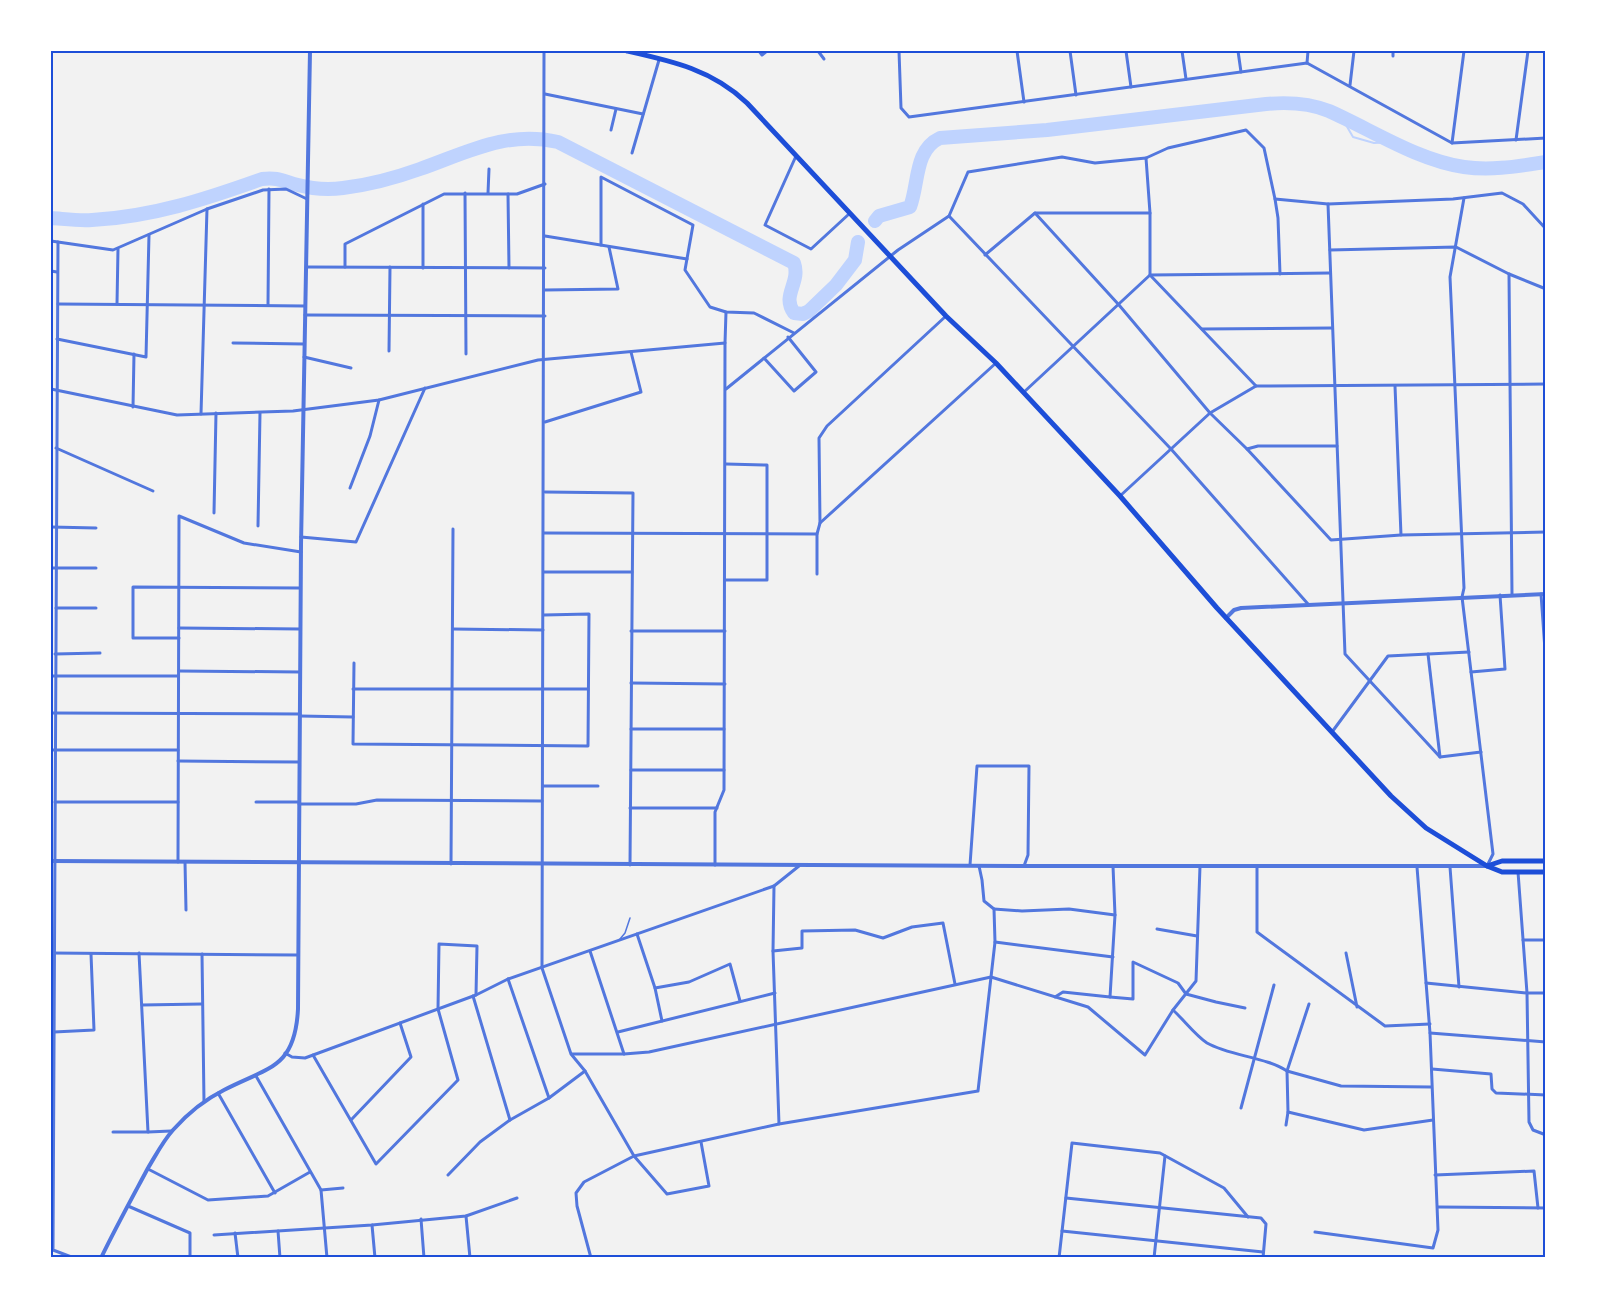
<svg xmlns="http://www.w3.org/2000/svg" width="1597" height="1309" font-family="'Asap Condensed',sans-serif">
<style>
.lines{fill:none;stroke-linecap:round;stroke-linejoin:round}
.stream{stroke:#bfd3fe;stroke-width:2}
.river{stroke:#bfd3fe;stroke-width:14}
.service{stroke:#5277de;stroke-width:1.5}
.minor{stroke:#5277de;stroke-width:3}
.tertiary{stroke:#5277de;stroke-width:4}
.trunk{stroke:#1d4ed8;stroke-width:5}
.neatline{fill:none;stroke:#1d4ed8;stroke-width:2}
</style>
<rect width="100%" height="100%" fill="#f2f2f2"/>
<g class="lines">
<!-- stream -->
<polyline class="stream" points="1342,118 1353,137 1374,143 1394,142"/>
<!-- river -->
<g class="river">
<path d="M51,218C65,219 79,221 92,220C152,217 206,199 262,179C278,177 283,181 298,185C313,189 327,190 343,188C369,185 395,178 420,169C466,153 506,130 558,142L794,263C801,283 781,295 794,313L803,314L809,311L836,285L855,260L858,242"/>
<path d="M875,221L879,216L910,207C919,184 914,150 940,138L1047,130L1266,104C1287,102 1309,103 1329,111C1372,130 1417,160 1464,167C1492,171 1519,166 1546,162"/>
</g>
<!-- service -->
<polyline class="service" points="620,939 625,933 630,918"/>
<!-- minor -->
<g class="minor">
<polyline points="544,51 542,968 571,1054 585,1071 634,1156 667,1194 709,1186 701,1142"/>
<polyline points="759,51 762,55 767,51"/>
<polyline points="818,51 824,59"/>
<polyline points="899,51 901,108 909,117 1307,63 1452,143 1546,138"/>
<polyline points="1017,51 1024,102"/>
<polyline points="1070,51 1076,95"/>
<polyline points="1126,51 1131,87"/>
<polyline points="1182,51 1186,79"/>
<polyline points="1238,51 1241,72"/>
<polyline points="1393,56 1393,51"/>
<polyline points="1307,63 1308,51"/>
<polyline points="1350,85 1354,51"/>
<polyline points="545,94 643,114"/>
<polyline points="611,130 616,109"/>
<polyline points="1516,140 1528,51"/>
<polyline points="1452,143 1464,51"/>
<polyline points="632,153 659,60"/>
<polyline points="796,156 765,225 811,249 849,214"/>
<polyline points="1146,158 1168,148 1246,130 1264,148 1275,199"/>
<polyline points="465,193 466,354"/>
<polyline points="488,193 489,169"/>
<polyline points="508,194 509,268"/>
<polyline points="1464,198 1450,277 1464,588 1462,597 1493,854 1487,866"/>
<polyline points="1328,204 1345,654 1440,757 1481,752"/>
<polyline points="1035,213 1119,305 1210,413 1247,449 1331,540 1401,535 1546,532"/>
<polyline points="949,216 1171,449 1308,604"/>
<polyline points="545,236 687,259"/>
<polyline points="51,241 113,250 207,209 263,190 286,189 307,199"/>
<polyline points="58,242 53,1250 74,1258"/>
<polyline points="601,245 601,177 693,225 685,270 710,307 726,312 754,313 794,333"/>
<polyline points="1330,250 1456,247 1509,274 1546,289"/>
<polyline points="985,255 1035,213 1150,213"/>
<polyline points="307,267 545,268"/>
<polyline points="345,267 345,244 444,194 517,194 545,184"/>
<polyline points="423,268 423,204"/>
<polyline points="51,271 57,272"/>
<polyline points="1280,274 1278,218 1275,199 1328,204 1453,199 1502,193 1523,204 1546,229"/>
<polyline points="1509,274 1512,595"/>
<polyline points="545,290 618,289 609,247"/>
<polyline points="58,304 305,306"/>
<polyline points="117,304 118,249"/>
<polyline points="268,305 269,189"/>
<polyline points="305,315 545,316"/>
<polyline points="1202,329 1332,328"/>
<polyline points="57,339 146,357 149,235"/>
<polyline points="233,343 304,344"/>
<polyline points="725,343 726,312"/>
<polyline points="389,351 390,267"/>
<polyline points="304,357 351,368"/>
<polyline points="764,358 794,391 816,372 788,337"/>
<polyline points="1395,386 1401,535"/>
<polyline points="51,389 177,415 293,411 379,400 538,360 725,343 724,790 715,812 715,865"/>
<polyline points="726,389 898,250 949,216 968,172 1062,157 1095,163 1146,158 1150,213 1150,275 1256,386"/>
<polyline points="1024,392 1150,275 1330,273"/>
<polyline points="133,407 134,354"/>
<polyline points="201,414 207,209"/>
<polyline points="545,422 641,392 631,352"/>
<polyline points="56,448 153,491"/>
<polyline points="1247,449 1258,446 1337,446"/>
<polyline points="350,488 370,436 379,400"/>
<polyline points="545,492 633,493 630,865"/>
<polyline points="1120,496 1210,413 1256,386 1546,384"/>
<polyline points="214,513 216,413"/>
<polyline points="820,523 996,363"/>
<polyline points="258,526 260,413"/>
<polyline points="51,527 96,528"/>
<polyline points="544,533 817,534"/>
<polyline points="301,537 356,542 425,388"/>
<polyline points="51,568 96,568"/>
<polyline points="544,572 632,572"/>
<polyline points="817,574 817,534 820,523 819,438 827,426 946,316"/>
<polyline points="725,580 767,580 767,465 726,464"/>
<polyline points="1541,594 1546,664"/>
<polyline points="56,608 96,608"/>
<polyline points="179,628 300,629"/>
<polyline points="453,629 543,630"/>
<polyline points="631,631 725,631"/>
<polyline points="179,638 133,638 133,587 300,588"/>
<polyline points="55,654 100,653"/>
<polyline points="1428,654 1440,757"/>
<polyline points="354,663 353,744 588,746 589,614 544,615"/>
<polyline points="179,671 300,672"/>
<polyline points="1471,672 1505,669 1500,595"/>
<polyline points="51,676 178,676"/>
<polyline points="631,683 725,684"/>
<polyline points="353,689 588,689"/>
<polyline points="51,713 300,714"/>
<polyline points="300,716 353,717"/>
<polyline points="631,729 724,729"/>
<polyline points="1332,732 1388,656 1469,652"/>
<polyline points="51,750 178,750"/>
<polyline points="178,761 299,762"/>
<polyline points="631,770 724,770"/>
<polyline points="543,786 598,786"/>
<polyline points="55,802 178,802"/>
<polyline points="256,802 299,802"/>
<polyline points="299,804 356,804 377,800 542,801"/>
<polyline points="630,808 717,808"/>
<polyline points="178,862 179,516 244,543 301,552"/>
<polyline points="185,862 186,910"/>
<polyline points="451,864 453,529"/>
<polyline points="970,865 977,766 1029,766 1028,855 1024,866"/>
<polyline points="1257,866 1257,932 1385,1026 1430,1024"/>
<polyline points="1450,867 1459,987"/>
<polyline points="1518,872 1527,993 1529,1122 1533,1130 1546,1135"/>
<polyline points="774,886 773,951 779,1124"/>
<polyline points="994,909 1022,911 1069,909 1115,915"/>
<polyline points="1157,929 1197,936"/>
<polyline points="637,934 655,988 662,1021"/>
<polyline points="1523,940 1546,940"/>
<polyline points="995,942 1113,957"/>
<polyline points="590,951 624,1054"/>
<polyline points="773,951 802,948 802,931 855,930 883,938 912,927 943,923 955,984"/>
<polyline points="51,953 298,955"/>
<polyline points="139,953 148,1132 171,1131"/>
<polyline points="1346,953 1357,1007"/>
<polyline points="202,954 204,1102"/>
<polyline points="508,979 549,1098"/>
<polyline points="1426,983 1527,993 1546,993"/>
<polyline points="655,988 689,982 730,964 740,1001"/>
<polyline points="473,996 510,1120"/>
<polyline points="1055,997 1063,992 1110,997 1115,915 1113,866"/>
<polyline points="1110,997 1133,999 1133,962 1178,983 1186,994 1216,1002 1245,1008"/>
<polyline points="142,1005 202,1004"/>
<path d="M1173,1010C1184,1020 1195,1035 1207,1043C1230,1056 1266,1057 1287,1071L1341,1086L1431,1087"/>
<polyline points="54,1032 94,1030 91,954"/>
<polyline points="618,1032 775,993"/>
<polyline points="1430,1033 1546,1042"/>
<polyline points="285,1053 292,1057 305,1058 476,995 508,979 774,886 799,866"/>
<polyline points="572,1054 624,1054 649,1052 991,977 1088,1007 1145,1055 1173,1010 1196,981 1200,866"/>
<polyline points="313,1055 376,1164 458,1080 438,1009 439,944 477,946 476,995"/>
<polyline points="1432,1069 1491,1074 1492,1089 1496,1093 1546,1095"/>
<polyline points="256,1076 321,1190 327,1258"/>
<polyline points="218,1093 275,1193"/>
<polyline points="1241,1108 1274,985"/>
<polyline points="1288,1112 1364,1130 1433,1120"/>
<polyline points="351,1120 411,1057 400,1023"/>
<polyline points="1286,1125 1288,1112 1287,1071 1309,1004"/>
<polyline points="113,1132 148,1132"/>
<polyline points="148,1169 208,1200 268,1196 310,1172"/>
<polyline points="448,1175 480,1142 510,1120 549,1098 585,1071"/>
<polyline points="1435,1175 1534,1171 1538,1208"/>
<polyline points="321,1190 343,1188"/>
<polyline points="1066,1198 1261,1218 1266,1224 1263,1258"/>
<polyline points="128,1206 190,1233 190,1258"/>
<polyline points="1438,1207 1546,1208"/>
<polyline points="466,1216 470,1258"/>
<polyline points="421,1219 424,1258"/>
<polyline points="372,1225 375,1258"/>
<polyline points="278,1231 280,1258"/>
<polyline points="1062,1231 1263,1252"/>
<polyline points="1315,1232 1433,1248 1438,1230 1430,1033 1417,867"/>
<polyline points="235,1233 238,1258"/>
<polyline points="214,1235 372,1225 466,1216 517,1198"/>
<polyline points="591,1258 577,1206 576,1193 584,1182 634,1156 779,1124 978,1091 995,942 994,909 984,901 982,880 979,866"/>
<polyline points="1059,1258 1072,1143 1160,1153 1224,1188 1248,1217"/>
<polyline points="1154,1258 1165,1156"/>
</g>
<!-- tertiary -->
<g class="tertiary">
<polyline points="1226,618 1234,610 1241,608 1546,594"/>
<polyline points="51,861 1024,866 1487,866"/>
<path d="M101,1258C116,1227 132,1198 148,1168C156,1155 163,1141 173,1130C188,1113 204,1100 224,1090C268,1067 295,1069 298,1009L301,545L310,51"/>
</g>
<!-- trunk -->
<g class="trunk">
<path d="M627,51C672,61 713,70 747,103L946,316L996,363L1120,496L1217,608L1391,796L1426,828L1487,866L1502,872H1546"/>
<polyline points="1487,866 1502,861 1546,861"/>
</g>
</g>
<!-- border -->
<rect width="1597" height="1309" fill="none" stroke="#ffffff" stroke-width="105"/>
<rect x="52" y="52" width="1492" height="1204" class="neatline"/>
</svg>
